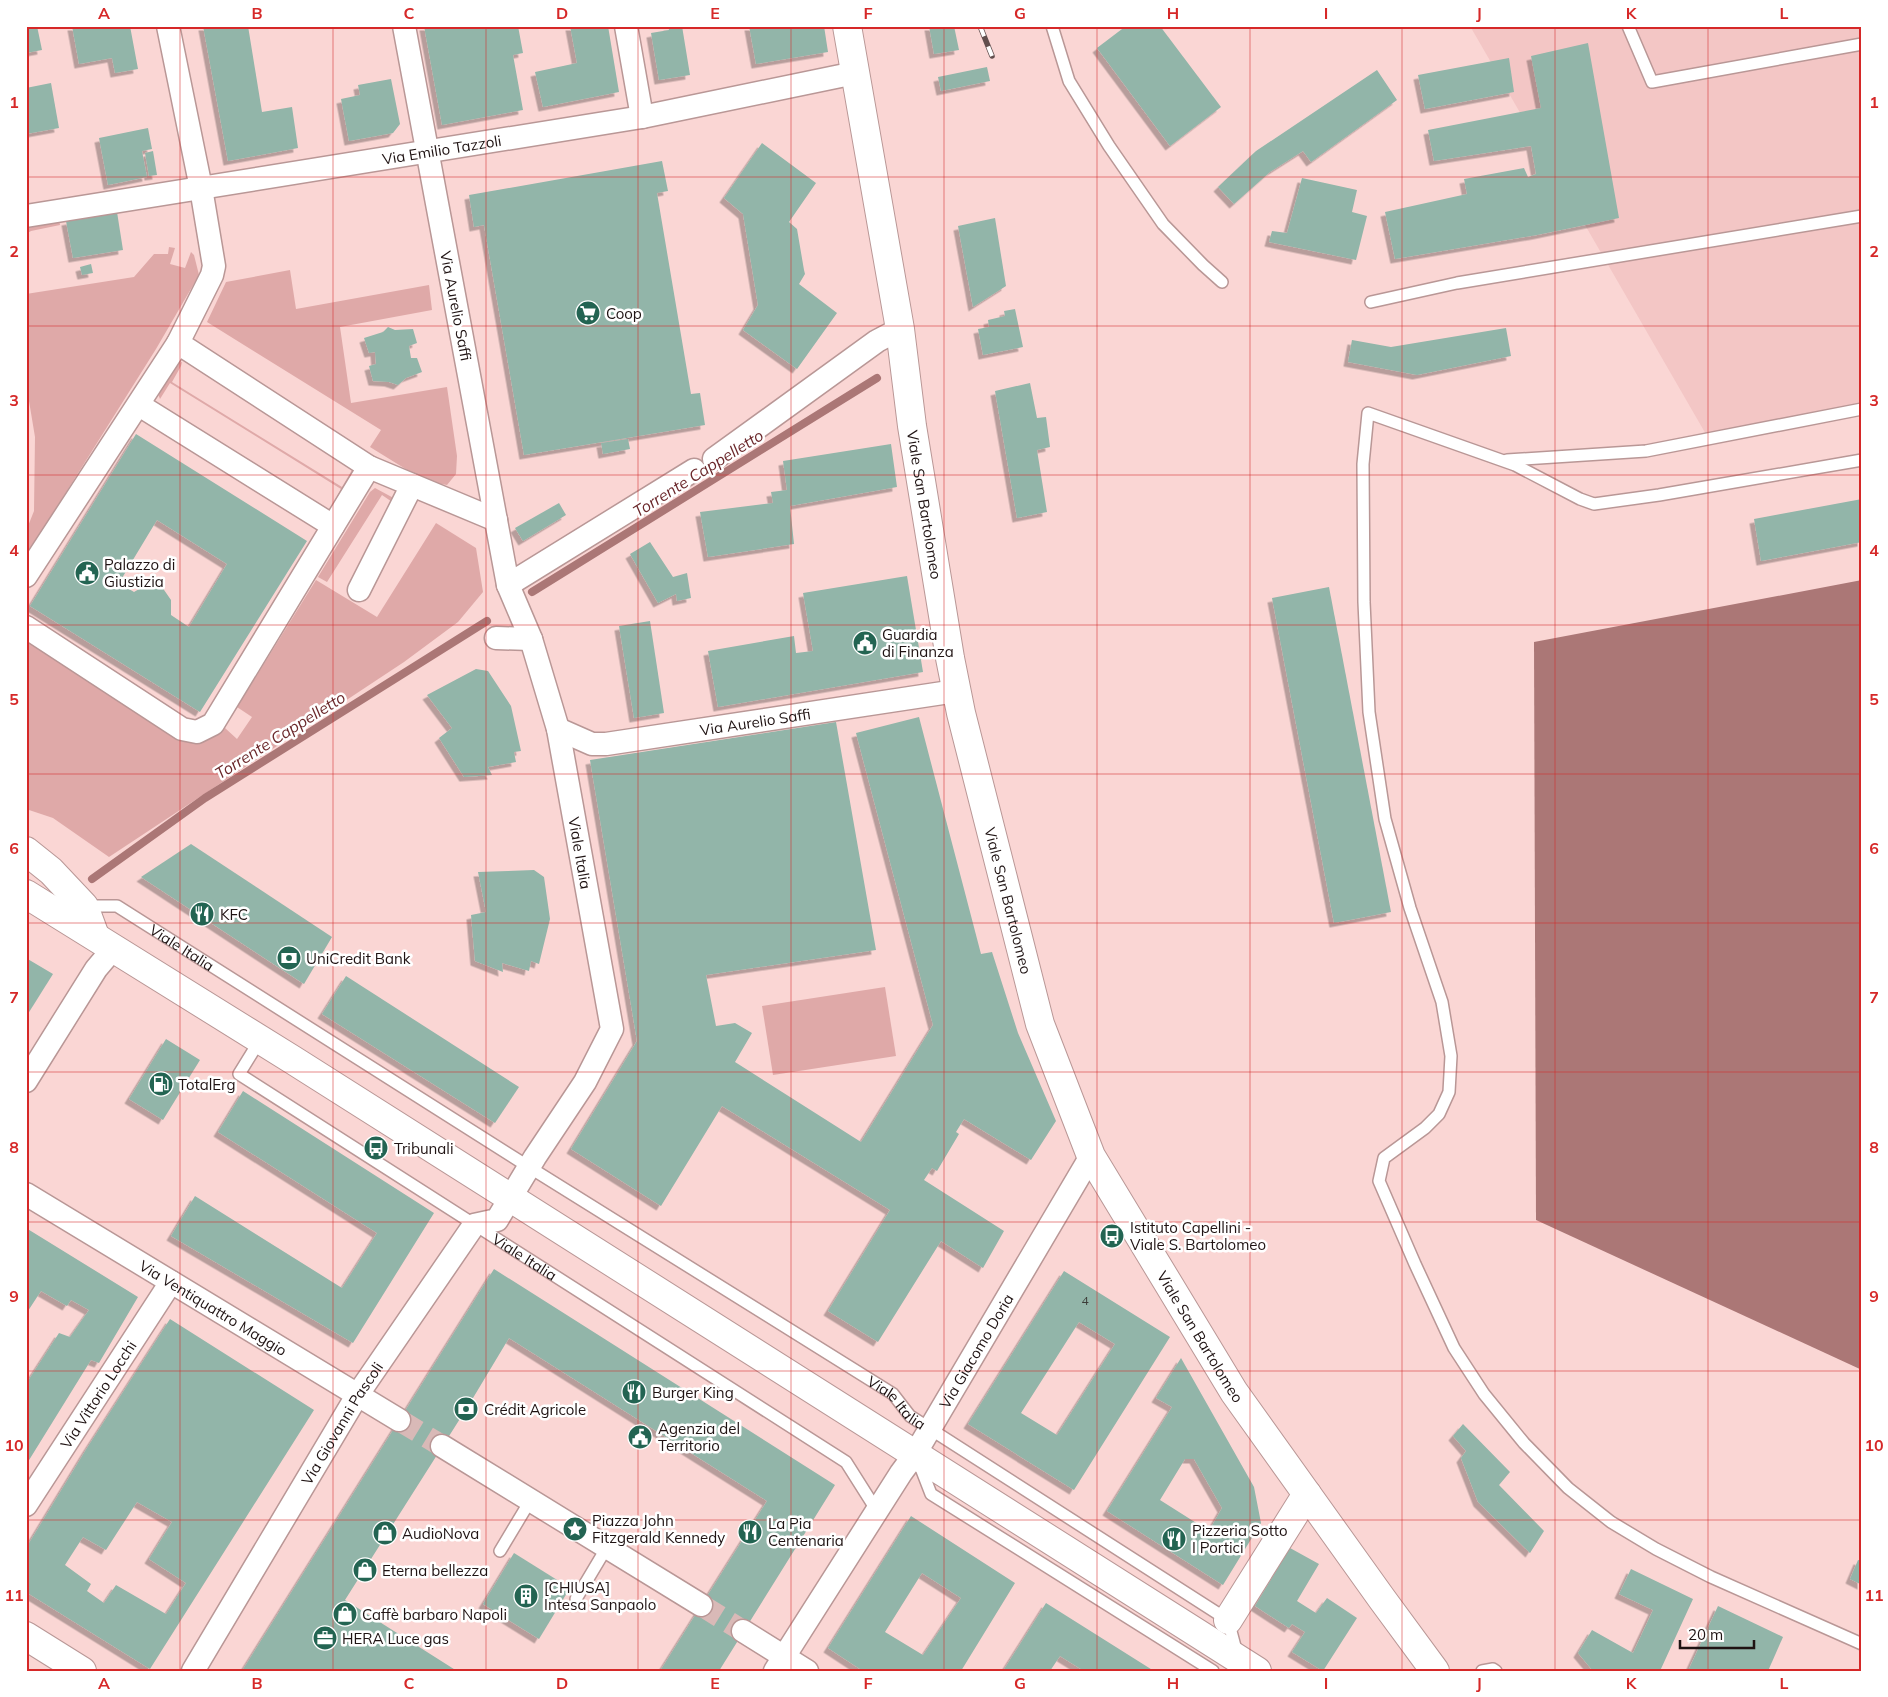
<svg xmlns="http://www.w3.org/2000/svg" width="1888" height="1697" font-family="Mulish,sans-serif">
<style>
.built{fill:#f3c6c5}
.green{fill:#dfa9a8}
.water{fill:#ab7776}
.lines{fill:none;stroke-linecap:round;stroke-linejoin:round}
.stream{stroke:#ab7776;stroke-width:8}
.building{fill:#92b5a9;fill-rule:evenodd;filter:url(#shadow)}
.street-tunnel{stroke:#d9b9b7;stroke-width:22;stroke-dasharray:22 11;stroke-linecap:butt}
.lane-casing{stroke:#b99796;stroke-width:14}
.street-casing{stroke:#b99796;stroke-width:25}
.secondary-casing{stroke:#b99796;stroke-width:30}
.primary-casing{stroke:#b99796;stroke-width:30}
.lane{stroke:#fff;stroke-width:11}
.street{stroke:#fff;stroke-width:22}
.secondary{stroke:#fff;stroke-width:28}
.primary{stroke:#fff;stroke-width:28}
.rail-casing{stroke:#624f4e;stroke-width:5.5}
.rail{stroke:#fff;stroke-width:4;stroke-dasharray:11;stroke-linecap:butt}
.grid{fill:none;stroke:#d62828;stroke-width:1;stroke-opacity:0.55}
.labels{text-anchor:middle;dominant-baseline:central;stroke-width:5;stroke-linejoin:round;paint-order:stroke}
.number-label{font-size:12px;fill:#3c3c38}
.street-label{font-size:15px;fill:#1f1313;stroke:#fff}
.poi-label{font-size:15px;fill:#1f1313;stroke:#fff;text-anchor:start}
.water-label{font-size:16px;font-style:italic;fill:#6b282b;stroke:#fff}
.neatline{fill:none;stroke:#d62828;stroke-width:2}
.grid-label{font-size:16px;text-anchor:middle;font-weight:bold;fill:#d62828}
</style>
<defs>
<filter id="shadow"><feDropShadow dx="-4.5" dy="4.5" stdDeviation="0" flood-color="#0004"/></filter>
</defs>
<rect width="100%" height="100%" fill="#fad6d4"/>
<!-- built -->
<polygon class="built" points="1470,26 1862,26 1862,408 1707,436"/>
<!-- green -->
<g class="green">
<polygon points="59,219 60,225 31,231 26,234 26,228 28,227"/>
<polygon points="169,247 175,248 170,264 185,268 191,252 194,255 199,275 156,349 26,556 26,531 34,511 35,437 26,383 26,294 134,277 154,254 168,254"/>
<polygon points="290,270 296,309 429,285 432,310 340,327 351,403 447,387 457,456 456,474 447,485 425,481 370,447 381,430 207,322 226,282"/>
<polygon points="182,362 181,366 172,382 342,487 352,470 356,472 333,509 332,506 341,489 170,383 160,399 158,394 178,363"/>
<polygon points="375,488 401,502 398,506 382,495 327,582 318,577 370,492"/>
<polygon points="436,523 476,548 483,592 458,622 404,662 109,857 53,818 26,809 26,639 178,736 196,743 215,736 225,728 237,739 252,717 237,707 316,580 377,617"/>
<polygon points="885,987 896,1056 773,1075 762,1006"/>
</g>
<!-- water -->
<polygon class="water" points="1862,580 1862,1370 1536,1220 1534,642"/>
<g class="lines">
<!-- stream -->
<g class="stream">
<polyline points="532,592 877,378"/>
<polyline points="92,879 205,798 487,621"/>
</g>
</g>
<!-- building -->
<g class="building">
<polygon points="26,26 37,26 42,50 26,53"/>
<polygon points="72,26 130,26 138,69 115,73 112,58 79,64"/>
<polygon points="203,26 248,26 262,112 292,107 298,148 228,161"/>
<polygon points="424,26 518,26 523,53 513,55 523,110 442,125"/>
<polygon points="570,26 608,26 619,92 543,107 535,72 577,63"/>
<polygon points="668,26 682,26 690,75 659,80 651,33 669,30"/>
<polygon points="749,26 824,26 828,52 756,64"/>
<polygon points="929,26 954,26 959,50 934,54"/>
<polygon points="1126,26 1160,26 1221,107 1170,146 1097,48"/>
<polygon points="1588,43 1619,218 1537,235 1395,259 1385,212 1467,194 1464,179 1524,168 1528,177 1536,174 1531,146 1434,161 1428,130 1541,108 1531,56"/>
<polygon points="1509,58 1514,92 1425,109 1418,75"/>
<polygon points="987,67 990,81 941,91 938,77"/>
<polygon points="1377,70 1397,100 1311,162 1303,151 1270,172 1234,204 1218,187 1256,151"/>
<polygon points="391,79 400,124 393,133 349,141 341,99 360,95 358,85"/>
<polygon points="51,83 59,128 26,134 26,88"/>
<polygon points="148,128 152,149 142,151 147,177 108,185 99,138"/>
<polygon points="762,143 816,183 789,222 797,229 804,270 805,274 799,284 837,313 797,369 743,330 758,305 743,214 724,198"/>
<polygon points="153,151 157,175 149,176 145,153"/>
<polygon points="662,161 668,191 657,193 691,394 700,393 705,425 524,455 484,225 474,227 469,195"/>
<polygon points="1302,178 1357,190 1352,212 1367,216 1356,260 1269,242 1272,231 1287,233"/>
<polygon points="117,212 123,250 73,258 66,221"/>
<polygon points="995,218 1006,286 973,307 958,226"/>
<polygon points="91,264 93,273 82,275 80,267"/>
<polygon points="1015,309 1023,347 983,355 978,329 989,327 988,320 1005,316 1004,311"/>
<polygon points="388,327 395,330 413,329 417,343 409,346 411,358 417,358 422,372 406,378 398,385 389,382 373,381 369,366 376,364 375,352 369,353 364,338 383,332"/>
<polygon points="1506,328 1511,356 1417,375 1348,362 1352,340 1391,347"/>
<polygon points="1030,383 1037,418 1046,417 1050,447 1037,450 1047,512 1017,518 995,391"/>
<path d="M136,434L307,541L200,712L30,606ZM157,520L227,564L189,627L171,615V600L162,587L154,584L146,585L134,592L119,583Z"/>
<polygon points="628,439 630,449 603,454 601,443"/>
<polygon points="891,444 897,487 790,506 794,544 708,557 700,512 773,503 771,492 787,490 783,461"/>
<polygon points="1862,499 1862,542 1761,561 1754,519"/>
<polygon points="559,503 566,515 523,541 515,528"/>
<polygon points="650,542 673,577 687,573 691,598 677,601 676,594 658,603 630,554"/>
<polygon points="907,576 923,672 718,707 708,651 794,636 796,653 813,651 803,593"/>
<polygon points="1329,587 1391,912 1334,923 1272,598"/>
<polygon points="650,621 664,713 634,718 619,626"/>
<polygon points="476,669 488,671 511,706 521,751 514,752 516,762 488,767 492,775 464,777 439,738 452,728 427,695"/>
<polygon points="919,717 981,954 992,952 1018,1033 1056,1121 1031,1160 964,1119 956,1132 959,1134 937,1171 932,1168 924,1180 1004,1231 983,1268 941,1241 878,1342 828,1311 890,1210 722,1106 661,1206 571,1149 637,1041 590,760 836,722 876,950 706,975 716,1026 735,1023 752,1033 735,1062 861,1142 933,1025 856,733"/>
<polygon points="191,844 332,937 304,984 141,877"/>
<polygon points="534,870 544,877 550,919 539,964 531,961 529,971 502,963 503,972 475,961 471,915 486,912 478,872"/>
<polygon points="26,958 53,974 26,1017"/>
<polygon points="346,976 519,1087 495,1123 322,1014"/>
<polygon points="166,1039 200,1060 163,1120 129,1099"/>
<polygon points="243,1091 434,1213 353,1343 171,1236 195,1196 342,1288 377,1233 218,1132"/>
<polygon points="26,1228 138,1297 99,1363 91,1360 26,1465 26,1384 59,1333 70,1337 89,1310 71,1300 67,1306 41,1291 26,1314"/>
<polygon points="494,1269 835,1485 719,1671 660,1671 767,1501 509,1338 470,1403 345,1600 457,1671 242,1671"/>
<path d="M1064,1271L1170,1337L1074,1490L968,1424ZM1079,1322L1115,1344L1057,1435L1021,1413Z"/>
<path d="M170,1319L314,1410L150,1669L26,1592V1548L87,1448ZM137,1502L172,1522L149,1559L186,1583L166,1614L116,1585L104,1603L87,1591L91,1584L65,1565L83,1537L106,1550Z"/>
<path d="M1181,1358L1254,1487L1261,1523L1223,1585L1107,1511L1172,1407L1156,1398ZM1185,1459H1194L1222,1508L1209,1531L1160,1500Z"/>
<polygon points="1463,1424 1510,1472 1499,1485 1544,1531 1530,1553 1478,1502 1461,1458 1466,1451 1453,1436"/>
<path d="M911,1516L1015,1583L961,1671H863L828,1648ZM922,1573L961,1598L923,1655L885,1632Z"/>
<polygon points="1290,1548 1319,1564 1297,1601 1316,1613 1327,1598 1357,1618 1323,1671 1292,1652 1305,1632 1292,1624 1289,1628 1255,1606"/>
<polygon points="514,1553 570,1588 539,1639 483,1604"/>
<polygon points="1858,1560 1862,1561 1862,1585 1850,1579"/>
<polygon points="1631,1569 1693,1599 1660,1671 1593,1671 1578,1653 1592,1630 1633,1653 1653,1610 1619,1594"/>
<polygon points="1046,1603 1154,1671 1084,1671 1060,1656 1050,1671 1003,1671"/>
<polygon points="1718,1606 1783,1637 1768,1671 1688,1671"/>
</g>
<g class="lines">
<!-- street-tunnel -->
<g class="street-tunnel">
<polyline points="399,1420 442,1446"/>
<polyline points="701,1605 743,1631"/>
</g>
<defs>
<g id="lane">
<polyline points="1052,26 1069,81 1109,146 1163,224 1203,265 1222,282"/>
<polyline points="1628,26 1652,82 1862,44"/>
<polyline points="1371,302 1457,283 1862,216"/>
<polyline points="1507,460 1646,451 1862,409"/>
<polyline points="1862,460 1659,495 1594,504 1580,499 1515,465 1368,413 1363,464 1364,602 1369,712 1385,819 1410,908 1442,1002 1451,1056 1449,1092 1439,1114 1425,1128 1384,1158 1379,1181 1415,1264 1454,1348 1484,1394 1524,1443 1568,1488 1611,1522 1656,1549 1711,1577 1862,1644"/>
<path id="s1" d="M84,906H117L529,1167L893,1394L910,1416L1228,1620L1237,1654"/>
<path id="s2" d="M260,1040L239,1074L846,1462L877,1511"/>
<polyline points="919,1463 931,1494 1213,1671"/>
<polyline points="500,1551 530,1501"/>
<polyline points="576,1599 607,1547"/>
<polyline points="1482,1671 1493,1669 1496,1671"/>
</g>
<g id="street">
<polyline points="168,26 201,188 214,266 212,275 178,343 369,467 496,520"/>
<polyline points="626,26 642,117"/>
<path id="s3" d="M26,216L642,117L855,73"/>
<polyline points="139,405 333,526"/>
<polyline points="714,459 877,341 900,329"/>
<polyline points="26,576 178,343"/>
<polyline points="508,585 694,470"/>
<polyline points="359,590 412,485"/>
<polyline points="26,627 182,729 197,732 213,724 369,467"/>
<polyline points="496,638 531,639"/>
<path id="s4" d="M558,729L592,744H606L956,691"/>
<polyline points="26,1081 96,969 113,949"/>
<path id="s5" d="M26,1194L399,1420"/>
<polyline points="442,1446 701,1605"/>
<path id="s6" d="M26,1505L171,1282"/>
<polyline points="743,1631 807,1671"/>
<path id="s7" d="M193,1671L358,1394L474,1225L497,1220L535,1157L585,1082L612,1029L558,729L531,639L508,585L404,26"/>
<path id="s8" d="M775,1671L901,1473L915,1454L1091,1156"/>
</g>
<g id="secondary">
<path id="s9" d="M847,26L900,329L912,426L950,658L961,713L1040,1024L1091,1156L1234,1392L1382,1599L1435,1671"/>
<polyline points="1228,1620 1307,1494"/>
<polyline points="26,1636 82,1671"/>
</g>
<g id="primary">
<polyline points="26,851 51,871 84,906 95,936"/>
<polyline points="26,894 293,1060 1257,1671"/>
</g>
</defs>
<!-- lane casing -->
<use href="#lane" class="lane-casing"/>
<!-- street casing -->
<use href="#street" class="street-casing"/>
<!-- secondary casing -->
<use href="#secondary" class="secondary-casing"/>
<!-- primary casing -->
<use href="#primary" class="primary-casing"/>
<!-- lane -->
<use href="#lane" class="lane"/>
<!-- street -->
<use href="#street" class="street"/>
<!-- secondary -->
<use href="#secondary" class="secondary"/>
<!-- primary -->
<use href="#primary" class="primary"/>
<defs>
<polyline id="rail" points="980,26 992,56"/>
</defs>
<!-- rail casing -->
<use href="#rail" class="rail-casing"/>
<!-- rail -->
<use href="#rail" class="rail"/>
</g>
<!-- grid -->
<path class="grid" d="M180,26V1671M333,26V1671M486,26V1671M638,26V1671M791,26V1671M944,26V1671M1097,26V1671M1250,26V1671M1402,26V1671M1555,26V1671M1708,26V1671M26,177H1862M26,326H1862M26,475H1862M26,625H1862M26,774H1862M26,923H1862M26,1072H1862M26,1222H1862M26,1371H1862M26,1520H1862"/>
<!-- icons -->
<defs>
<symbol id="supermarket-disc" viewBox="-11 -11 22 22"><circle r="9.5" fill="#236452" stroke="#fff"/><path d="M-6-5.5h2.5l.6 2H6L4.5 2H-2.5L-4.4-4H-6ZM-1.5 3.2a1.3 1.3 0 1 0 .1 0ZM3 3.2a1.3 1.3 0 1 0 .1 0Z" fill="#fff"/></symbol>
<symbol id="civic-disc" viewBox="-11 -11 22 22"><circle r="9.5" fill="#236452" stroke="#fff"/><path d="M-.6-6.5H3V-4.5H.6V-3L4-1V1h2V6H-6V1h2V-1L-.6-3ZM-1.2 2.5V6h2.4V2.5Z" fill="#fff"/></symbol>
<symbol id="restaurant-disc" viewBox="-11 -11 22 22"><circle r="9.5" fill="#236452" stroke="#fff"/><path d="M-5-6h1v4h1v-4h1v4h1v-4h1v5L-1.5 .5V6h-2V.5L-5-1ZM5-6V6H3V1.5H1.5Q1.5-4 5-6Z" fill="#fff"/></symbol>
<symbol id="bank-disc" viewBox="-11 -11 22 22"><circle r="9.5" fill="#236452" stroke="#fff"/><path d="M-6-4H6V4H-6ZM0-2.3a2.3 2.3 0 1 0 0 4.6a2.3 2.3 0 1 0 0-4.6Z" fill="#fff"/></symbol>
<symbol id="fuel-disc" viewBox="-11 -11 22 22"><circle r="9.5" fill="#236452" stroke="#fff"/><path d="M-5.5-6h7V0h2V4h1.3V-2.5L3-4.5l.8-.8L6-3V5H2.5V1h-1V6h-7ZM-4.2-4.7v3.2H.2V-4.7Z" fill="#fff"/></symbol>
<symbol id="bus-disc" viewBox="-11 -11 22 22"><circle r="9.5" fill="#236452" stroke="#fff"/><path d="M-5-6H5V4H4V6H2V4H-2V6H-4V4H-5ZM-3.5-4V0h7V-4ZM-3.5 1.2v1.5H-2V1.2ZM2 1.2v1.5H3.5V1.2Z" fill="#fff"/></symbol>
<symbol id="sight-disc" viewBox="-11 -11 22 22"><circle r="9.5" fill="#236452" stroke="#fff"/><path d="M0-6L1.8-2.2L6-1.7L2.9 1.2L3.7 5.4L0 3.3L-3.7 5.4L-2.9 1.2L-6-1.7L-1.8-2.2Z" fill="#fff"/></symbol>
<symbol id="shop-disc" viewBox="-11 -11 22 22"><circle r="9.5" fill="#236452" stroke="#fff"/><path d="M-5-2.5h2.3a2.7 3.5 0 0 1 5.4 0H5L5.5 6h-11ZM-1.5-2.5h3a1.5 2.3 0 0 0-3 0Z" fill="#fff"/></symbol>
<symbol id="building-disc" viewBox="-11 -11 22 22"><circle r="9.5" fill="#236452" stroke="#fff"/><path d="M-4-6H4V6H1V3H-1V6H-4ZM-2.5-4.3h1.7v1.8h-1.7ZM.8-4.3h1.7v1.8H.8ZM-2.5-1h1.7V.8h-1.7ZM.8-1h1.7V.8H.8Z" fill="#fff"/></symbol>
<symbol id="office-disc" viewBox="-11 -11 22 22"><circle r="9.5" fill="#236452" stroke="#fff"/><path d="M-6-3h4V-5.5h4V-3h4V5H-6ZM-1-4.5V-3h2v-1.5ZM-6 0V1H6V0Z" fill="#fff"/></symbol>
</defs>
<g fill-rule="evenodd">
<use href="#supermarket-disc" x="574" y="299" width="28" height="28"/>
<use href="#civic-disc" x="73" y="559" width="28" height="28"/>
<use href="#civic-disc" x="851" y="629" width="28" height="28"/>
<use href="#restaurant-disc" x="188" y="900" width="28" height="28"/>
<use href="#bank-disc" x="275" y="944" width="28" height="28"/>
<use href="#fuel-disc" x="147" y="1070" width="28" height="28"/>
<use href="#bus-disc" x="362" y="1134" width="28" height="28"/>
<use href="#bus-disc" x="1098" y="1222" width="28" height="28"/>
<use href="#restaurant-disc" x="620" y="1378" width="28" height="28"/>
<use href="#bank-disc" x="452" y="1395" width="28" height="28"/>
<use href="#civic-disc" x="626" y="1423" width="28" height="28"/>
<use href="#sight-disc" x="561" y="1515" width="28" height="28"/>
<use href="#restaurant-disc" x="736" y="1518" width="28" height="28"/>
<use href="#shop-disc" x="371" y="1519" width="28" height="28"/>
<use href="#restaurant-disc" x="1160" y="1525" width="28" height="28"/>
<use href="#shop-disc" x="351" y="1556" width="28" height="28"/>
<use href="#building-disc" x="512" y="1582" width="28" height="28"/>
<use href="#shop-disc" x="331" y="1600" width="28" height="28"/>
<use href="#office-disc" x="311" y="1624" width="28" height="28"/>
</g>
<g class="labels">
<!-- number labels -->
<g class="number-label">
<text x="1085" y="1300">4</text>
</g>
<!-- street labels -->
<g class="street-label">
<text stroke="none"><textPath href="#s3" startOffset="421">Via Emilio Tazzoli</textPath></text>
<text transform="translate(456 306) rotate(79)">Via Aurelio Saffi</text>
<text stroke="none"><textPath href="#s9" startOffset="485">Viale San Bartolomeo</textPath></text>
<text stroke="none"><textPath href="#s4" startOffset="202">Via Aurelio Saffi</textPath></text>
<text transform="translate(580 853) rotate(80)">Viale Italia</text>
<text stroke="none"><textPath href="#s9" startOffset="890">Viale San Bartolomeo</textPath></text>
<text stroke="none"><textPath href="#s1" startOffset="110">Viale Italia</textPath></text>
<text stroke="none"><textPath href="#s2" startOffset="379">Viale Italia</textPath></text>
<text stroke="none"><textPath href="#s5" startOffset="219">Via Ventiquattro Maggio</textPath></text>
<text stroke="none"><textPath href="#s9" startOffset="1370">Viale San Bartolomeo</textPath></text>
<text stroke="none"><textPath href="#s8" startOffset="378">Via Giacomo Doria</textPath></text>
<text stroke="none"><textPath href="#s6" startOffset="132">Via Vittorio Locchi</textPath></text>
<text stroke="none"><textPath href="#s1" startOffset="958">Viale Italia</textPath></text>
<text stroke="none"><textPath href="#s7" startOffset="289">Via Giovanni Pascoli</textPath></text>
</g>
<!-- poi labels -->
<g class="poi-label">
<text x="606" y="313">Coop</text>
<text x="104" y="564">Palazzo di<tspan x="104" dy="17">Giustizia</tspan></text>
<text x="882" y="634">Guardia<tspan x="882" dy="17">di Finanza</tspan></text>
<text x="220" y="914">KFC</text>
<text x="306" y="958">UniCredit Bank</text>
<text x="178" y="1084">TotalErg</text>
<text x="394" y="1148">Tribunali</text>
<text x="1130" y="1227">Istituto Capellini -<tspan x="1130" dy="17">Viale S. Bartolomeo</tspan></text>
<text x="652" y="1392">Burger King</text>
<text x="484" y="1409">Crédit Agricole</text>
<text x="658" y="1428">Agenzia del<tspan x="658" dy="17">Territorio</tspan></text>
<text x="592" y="1520">Piazza John<tspan x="592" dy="17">Fitzgerald Kennedy</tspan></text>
<text x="768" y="1523">La Pia<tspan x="768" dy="17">Centenaria</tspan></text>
<text x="1192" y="1530">Pizzeria Sotto<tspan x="1192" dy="17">I Portici</tspan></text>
<text x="402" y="1533">AudioNova</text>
<text x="382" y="1570">Eterna bellezza</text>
<text x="544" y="1587">[CHIUSA]<tspan x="544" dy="17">Intesa Sanpaolo</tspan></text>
<text x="362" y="1614">Caffè barbaro Napoli</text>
<text x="342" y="1638">HERA Luce gas</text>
</g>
<!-- water labels -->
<g class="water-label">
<text transform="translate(698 473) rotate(-32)">Torrente Cappelletto</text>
<text transform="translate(280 735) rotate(-32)">Torrente Cappelletto</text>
</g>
</g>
<!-- border -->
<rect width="1888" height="1697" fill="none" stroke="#ffffff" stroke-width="55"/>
<!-- scale -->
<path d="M1680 1640v8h74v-8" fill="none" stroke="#1f1313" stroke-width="2.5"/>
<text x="1688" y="1640" font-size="15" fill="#1f1313" stroke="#ffffff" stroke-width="4" paint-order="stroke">20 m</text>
<rect x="28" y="28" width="1832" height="1642" class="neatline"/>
<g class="grid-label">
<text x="104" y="19">A</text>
<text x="257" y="19">B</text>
<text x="409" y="19">C</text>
<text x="562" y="19">D</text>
<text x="715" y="19">E</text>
<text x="868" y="19">F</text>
<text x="1020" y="19">G</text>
<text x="1173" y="19">H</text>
<text x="1326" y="19">I</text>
<text x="1479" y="19">J</text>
<text x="1631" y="19">K</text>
<text x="1784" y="19">L</text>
<text x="14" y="108">1</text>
<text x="1874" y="108">1</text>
<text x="14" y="257">2</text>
<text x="1874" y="257">2</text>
<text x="14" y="406">3</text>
<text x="1874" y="406">3</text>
<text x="14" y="556">4</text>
<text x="1874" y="556">4</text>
<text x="14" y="705">5</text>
<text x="1874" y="705">5</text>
<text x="14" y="854">6</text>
<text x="1874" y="854">6</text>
<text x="14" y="1003">7</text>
<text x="1874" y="1003">7</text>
<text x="14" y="1153">8</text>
<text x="1874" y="1153">8</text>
<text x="14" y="1302">9</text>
<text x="1874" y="1302">9</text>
<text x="14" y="1451">10</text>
<text x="1874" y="1451">10</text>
<text x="14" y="1601">11</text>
<text x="1874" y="1601">11</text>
<text x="104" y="1689">A</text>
<text x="257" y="1689">B</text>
<text x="409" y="1689">C</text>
<text x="562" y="1689">D</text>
<text x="715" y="1689">E</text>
<text x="868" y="1689">F</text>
<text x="1020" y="1689">G</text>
<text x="1173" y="1689">H</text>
<text x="1326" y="1689">I</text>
<text x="1479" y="1689">J</text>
<text x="1631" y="1689">K</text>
<text x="1784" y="1689">L</text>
</g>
</svg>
